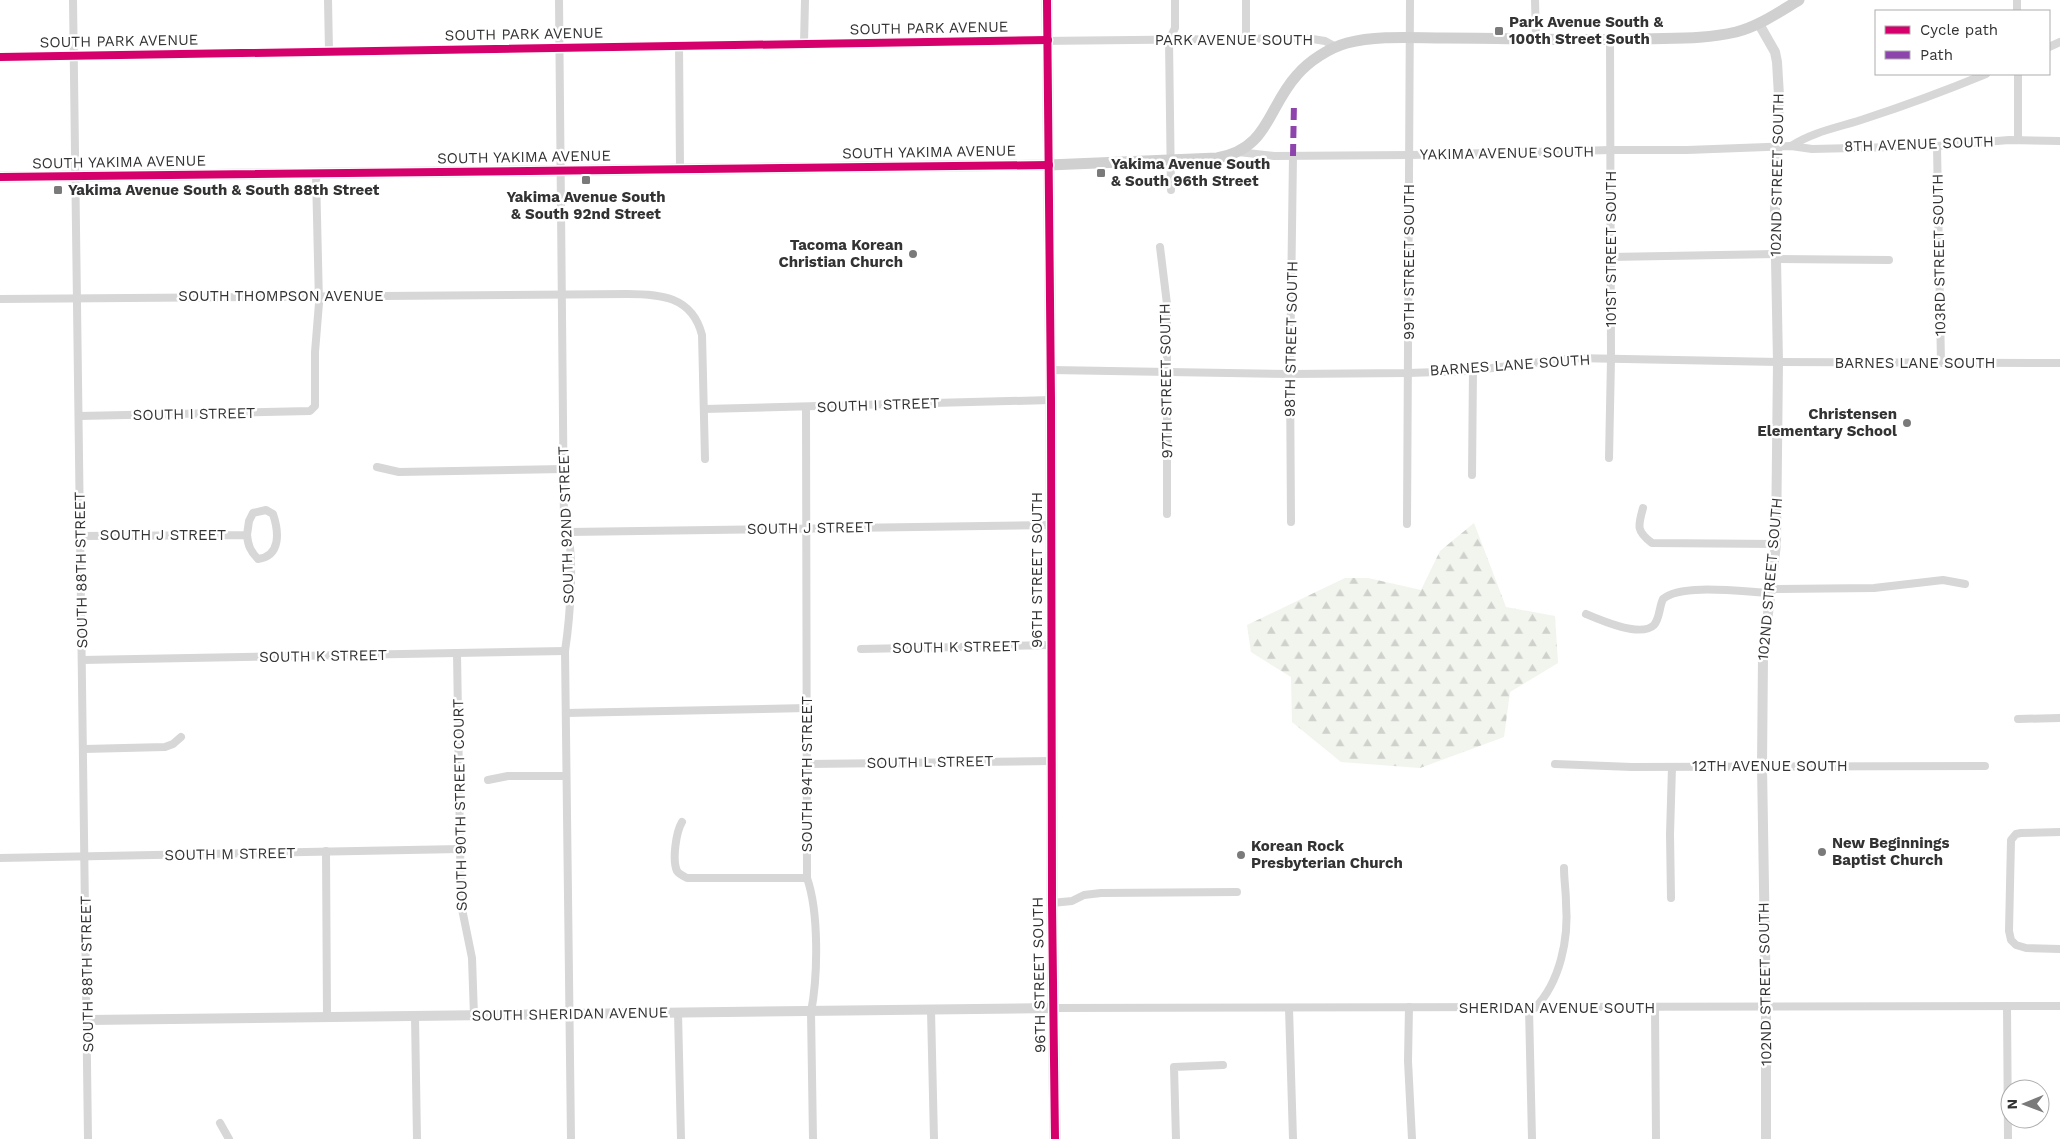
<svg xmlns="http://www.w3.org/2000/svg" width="2060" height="1139" font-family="'Work Sans',sans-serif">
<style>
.forest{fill:url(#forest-firs)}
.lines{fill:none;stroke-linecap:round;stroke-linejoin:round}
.minor{stroke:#d7d7d7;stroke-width:8}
.tertiary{stroke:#d7d7d7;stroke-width:10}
.secondary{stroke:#d0d0d0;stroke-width:11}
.quiet{stroke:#8e44ad;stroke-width:6;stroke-dasharray:12 6;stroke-linecap:butt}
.cycleway-casing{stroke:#fff;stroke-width:11}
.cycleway{stroke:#d6006c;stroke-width:8}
.poi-dot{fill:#7a7a7a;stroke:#fff;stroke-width:2}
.labels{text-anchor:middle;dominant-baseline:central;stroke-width:5;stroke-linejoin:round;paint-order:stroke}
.poi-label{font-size:15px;font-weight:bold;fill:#333;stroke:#fff;text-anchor:start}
.street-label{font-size:15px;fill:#333;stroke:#fff}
</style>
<defs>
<pattern id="forest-firs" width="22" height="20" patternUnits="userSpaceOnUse" patternTransform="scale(1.25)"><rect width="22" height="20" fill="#f1f5ed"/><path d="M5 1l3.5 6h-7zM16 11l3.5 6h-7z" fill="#cfd2cc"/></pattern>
</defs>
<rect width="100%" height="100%" fill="#fff"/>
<!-- forest -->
<polygon class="forest" points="1474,523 1506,607 1555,616 1558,663 1510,692 1504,737 1420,768 1341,762 1292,722 1291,677 1251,652 1247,625 1345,578 1368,578 1421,590 1440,551"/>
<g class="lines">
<!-- minor -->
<g class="minor">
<polyline points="73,0 88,1139"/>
<polyline points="328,0 329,51"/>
<path d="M559,0L564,525C577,545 569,625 565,651L571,1139"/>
<polyline points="1535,0 1536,38"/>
<polyline points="2017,0 2017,11"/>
<polyline points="1246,39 1246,0"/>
<polyline points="804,44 805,0"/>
<polyline points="679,45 680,168"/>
<polyline points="2049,47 2060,42"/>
<polyline points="0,57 679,45 1306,38 1325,41 1336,47"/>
<polyline points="2018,140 2018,74"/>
<path d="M1791,146C1814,131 1841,127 1867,118C1907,105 1947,90 1986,74"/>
<polyline points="1937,146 1941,363"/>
<polyline points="1238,152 1274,156 1410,155 1611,150 1687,150 1791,146 1812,149 1937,146 2009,140 2060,141"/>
<polyline points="1171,190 1169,40 1175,28 1175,0"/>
<polyline points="1160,247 1167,304 1167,514"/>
<polyline points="1610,257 1776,254"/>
<polyline points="1776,259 1889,260"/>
<path d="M0,299L627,294C660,294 692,296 702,335L705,459"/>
<polyline points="1051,370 1290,374 1408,373 1468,371 1574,358 1778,362 2060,363"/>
<path d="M806,407L807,878C819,912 818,976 811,1012L813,1139"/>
<polyline points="704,409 1051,400"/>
<polyline points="79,416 310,411 315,406 315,352 319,303 316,174"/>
<polyline points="1609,458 1611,359 1610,40"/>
<polyline points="377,467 399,472 564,469"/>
<polyline points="1472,475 1473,370"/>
<path d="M1643,508C1638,526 1636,531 1652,543L1776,544"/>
<polyline points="1291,522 1290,374 1293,156"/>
<polyline points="1407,524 1410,0"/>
<polyline points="569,532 1051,525"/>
<path d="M80,536L247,535C248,545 250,551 258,559C281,556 279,532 273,514L266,510L253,513L249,521L247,535"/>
<polyline points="1769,589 1874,588 1943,580 1965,584"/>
<path d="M1586,614C1600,620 1641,638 1654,625C1660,618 1659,607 1663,599C1680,583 1745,592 1769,593"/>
<polyline points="861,649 1051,645"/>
<polyline points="457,653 461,904 472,958 474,1016"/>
<polyline points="82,660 565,651"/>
<polyline points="566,713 807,708"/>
<polyline points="2018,719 2060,718"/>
<polyline points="84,749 165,747 173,744 181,737"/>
<polyline points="808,764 1051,761"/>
<polyline points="1555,764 1632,767 1985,766"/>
<polyline points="488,780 508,776 566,776"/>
<path d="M682,822C676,832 672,860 677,871C679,874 683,876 687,878H807"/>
<polyline points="2060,832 2021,833 2016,834 2011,840 2009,931 2011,940 2016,945 2026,948 2060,949"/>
<polyline points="326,851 327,1017"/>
<polyline points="0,858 460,849"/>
<polyline points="1671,898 1670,834 1672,767"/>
<polyline points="1052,903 1072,901 1084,895 1101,893 1237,892"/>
<polyline points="2007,1006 2008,1139"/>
<polyline points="1409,1007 1408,1061 1412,1139"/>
<polyline points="1053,1008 2060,1006"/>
<polyline points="1289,1008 1293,1139"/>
<polyline points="1529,1008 1532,1139"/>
<path d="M1535,1008C1560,982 1569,939 1566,903C1566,891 1564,880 1564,868"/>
<polyline points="1655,1008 1656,1139"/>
<polyline points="931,1010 934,1139"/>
<polyline points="678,1013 681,1139"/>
<polyline points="415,1016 417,1139"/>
<polyline points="220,1123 229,1139"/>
<polyline points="1176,1139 1174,1067 1223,1065"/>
</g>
<!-- tertiary -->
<g class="tertiary">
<polyline points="1759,24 1775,52 1777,62 1779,96 1775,208 1778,362 1776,544 1763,657 1762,766 1766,1008 1766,1139"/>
<polyline points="88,1020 1053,1008"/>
</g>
<!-- secondary -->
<g class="secondary">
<polyline points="1047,0 1051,400 1052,903 1055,1139"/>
<path d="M0,177L1049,165L1217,158C1269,149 1267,108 1297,75C1309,61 1329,48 1347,43C1378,35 1414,38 1445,38C1512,38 1579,41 1645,39C1676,38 1706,39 1736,32C1759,26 1779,12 1799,0"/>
</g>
<!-- quiet -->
<polyline class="quiet" points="1293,156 1294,102"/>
<defs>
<g id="cycleway">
<polyline points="1047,0 1051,400 1052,903 1055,1139"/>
<polyline points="0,57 1048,40"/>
<polyline points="0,177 1049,165"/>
</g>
</defs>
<!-- cycleway casing -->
<use href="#cycleway" class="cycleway-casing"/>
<!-- cycleway -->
<use href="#cycleway" class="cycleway"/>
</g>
<!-- markers -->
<g class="poi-dot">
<rect x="1494" y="26" width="10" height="10" rx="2.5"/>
<rect x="1096" y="168" width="10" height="10" rx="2.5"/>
<rect x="581" y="175" width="10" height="10" rx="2.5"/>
<rect x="53" y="185" width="10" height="10" rx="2.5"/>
<circle cx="913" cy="254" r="5"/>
<circle cx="1907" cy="423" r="5"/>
<circle cx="1822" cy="852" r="5"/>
<circle cx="1241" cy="855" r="5"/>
</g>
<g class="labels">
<!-- poi labels -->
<g class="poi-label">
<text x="1509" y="22">Park Avenue South &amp;<tspan x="1509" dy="17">100th Street South</tspan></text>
<text x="1111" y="164">Yakima Avenue South<tspan x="1111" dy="17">&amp; South 96th Street</tspan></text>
<text x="68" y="190">Yakima Avenue South &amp; South 88th Street</text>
<text x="586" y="197" text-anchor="middle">Yakima Avenue South<tspan x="586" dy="17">&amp; South 92nd Street</tspan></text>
<text x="903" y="245" text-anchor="end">Tacoma Korean<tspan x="903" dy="17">Christian Church</tspan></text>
<text x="1897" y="414" text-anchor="end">Christensen<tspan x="1897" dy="17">Elementary School</tspan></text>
<text x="1832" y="843">New Beginnings<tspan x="1832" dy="17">Baptist Church</tspan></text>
<text x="1251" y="846">Korean Rock<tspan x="1251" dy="17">Presbyterian Church</tspan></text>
</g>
<!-- street labels -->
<g class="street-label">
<text transform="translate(929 28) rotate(-1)">SOUTH PARK AVENUE</text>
<text transform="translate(524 34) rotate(-1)">SOUTH PARK AVENUE</text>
<text x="1234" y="40">PARK AVENUE SOUTH</text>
<text transform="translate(119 41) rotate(-1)">SOUTH PARK AVENUE</text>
<text transform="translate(1919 144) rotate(-2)">8TH AVENUE SOUTH</text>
<text transform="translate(929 152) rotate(-1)">SOUTH YAKIMA AVENUE</text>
<text transform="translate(1507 153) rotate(-1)">YAKIMA AVENUE SOUTH</text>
<text transform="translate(524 157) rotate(-1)">SOUTH YAKIMA AVENUE</text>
<text transform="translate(119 162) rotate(-1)">SOUTH YAKIMA AVENUE</text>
<text transform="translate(1777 175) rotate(-89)">102ND STREET SOUTH</text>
<text transform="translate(1611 249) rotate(-90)">101ST STREET SOUTH</text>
<text transform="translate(1939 255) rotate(-91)">103RD STREET SOUTH</text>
<text transform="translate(1409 262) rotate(-90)">99TH STREET SOUTH</text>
<text x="281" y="296">SOUTH THOMPSON AVENUE</text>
<text transform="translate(1291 339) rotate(-89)">98TH STREET SOUTH</text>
<text x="1915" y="363">BARNES LANE SOUTH</text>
<text transform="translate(1510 365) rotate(-4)">BARNES LANE SOUTH</text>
<text transform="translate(1166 381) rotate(-91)">97TH STREET SOUTH</text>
<text transform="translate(878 405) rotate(-2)">SOUTH I STREET</text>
<text transform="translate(194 414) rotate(-1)">SOUTH I STREET</text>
<text transform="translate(566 525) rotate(-92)">SOUTH 92ND STREET</text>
<text transform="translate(810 528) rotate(-1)">SOUTH J STREET</text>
<text x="163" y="535">SOUTH J STREET</text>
<text transform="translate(81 570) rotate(-91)">SOUTH 88TH STREET</text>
<text transform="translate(1037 570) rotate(-90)">96TH STREET SOUTH</text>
<text transform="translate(1770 579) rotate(-85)">102ND STREET SOUTH</text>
<text transform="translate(956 647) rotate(-1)">SOUTH K STREET</text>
<text transform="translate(323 656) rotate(-1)">SOUTH K STREET</text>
<text transform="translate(930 762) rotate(-1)">SOUTH L STREET</text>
<text x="1770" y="766">12TH AVENUE SOUTH</text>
<text transform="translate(807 774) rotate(-90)">SOUTH 94TH STREET</text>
<text transform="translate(460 805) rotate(-91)">SOUTH 90TH STREET COURT</text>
<text transform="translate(230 854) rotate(-1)">SOUTH M STREET</text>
<text transform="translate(87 974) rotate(-91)">SOUTH 88TH STREET</text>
<text transform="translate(1039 975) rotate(-91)">96TH STREET SOUTH</text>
<text transform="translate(1765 984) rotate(-91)">102ND STREET SOUTH</text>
<text x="1557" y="1008">SHERIDAN AVENUE SOUTH</text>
<text transform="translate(570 1014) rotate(-1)">SOUTH SHERIDAN AVENUE</text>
</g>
</g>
<!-- legend -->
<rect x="1875" y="10" width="175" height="65" fill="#ffffff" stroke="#adadad"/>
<rect x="1885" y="26" width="25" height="8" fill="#d6006c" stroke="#adadad"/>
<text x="1920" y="35" font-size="15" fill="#333333">Cycle path</text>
<rect x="1885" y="51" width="25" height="8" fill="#8e44ad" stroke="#adadad"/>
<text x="1920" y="60" font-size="15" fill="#333333">Path</text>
<!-- north arrow -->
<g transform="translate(2025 1104) rotate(269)"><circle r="24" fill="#ffffff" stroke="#adadad"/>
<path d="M0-4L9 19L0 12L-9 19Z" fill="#7a7a7a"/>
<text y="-8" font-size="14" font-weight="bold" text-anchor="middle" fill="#333333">N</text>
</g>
</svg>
